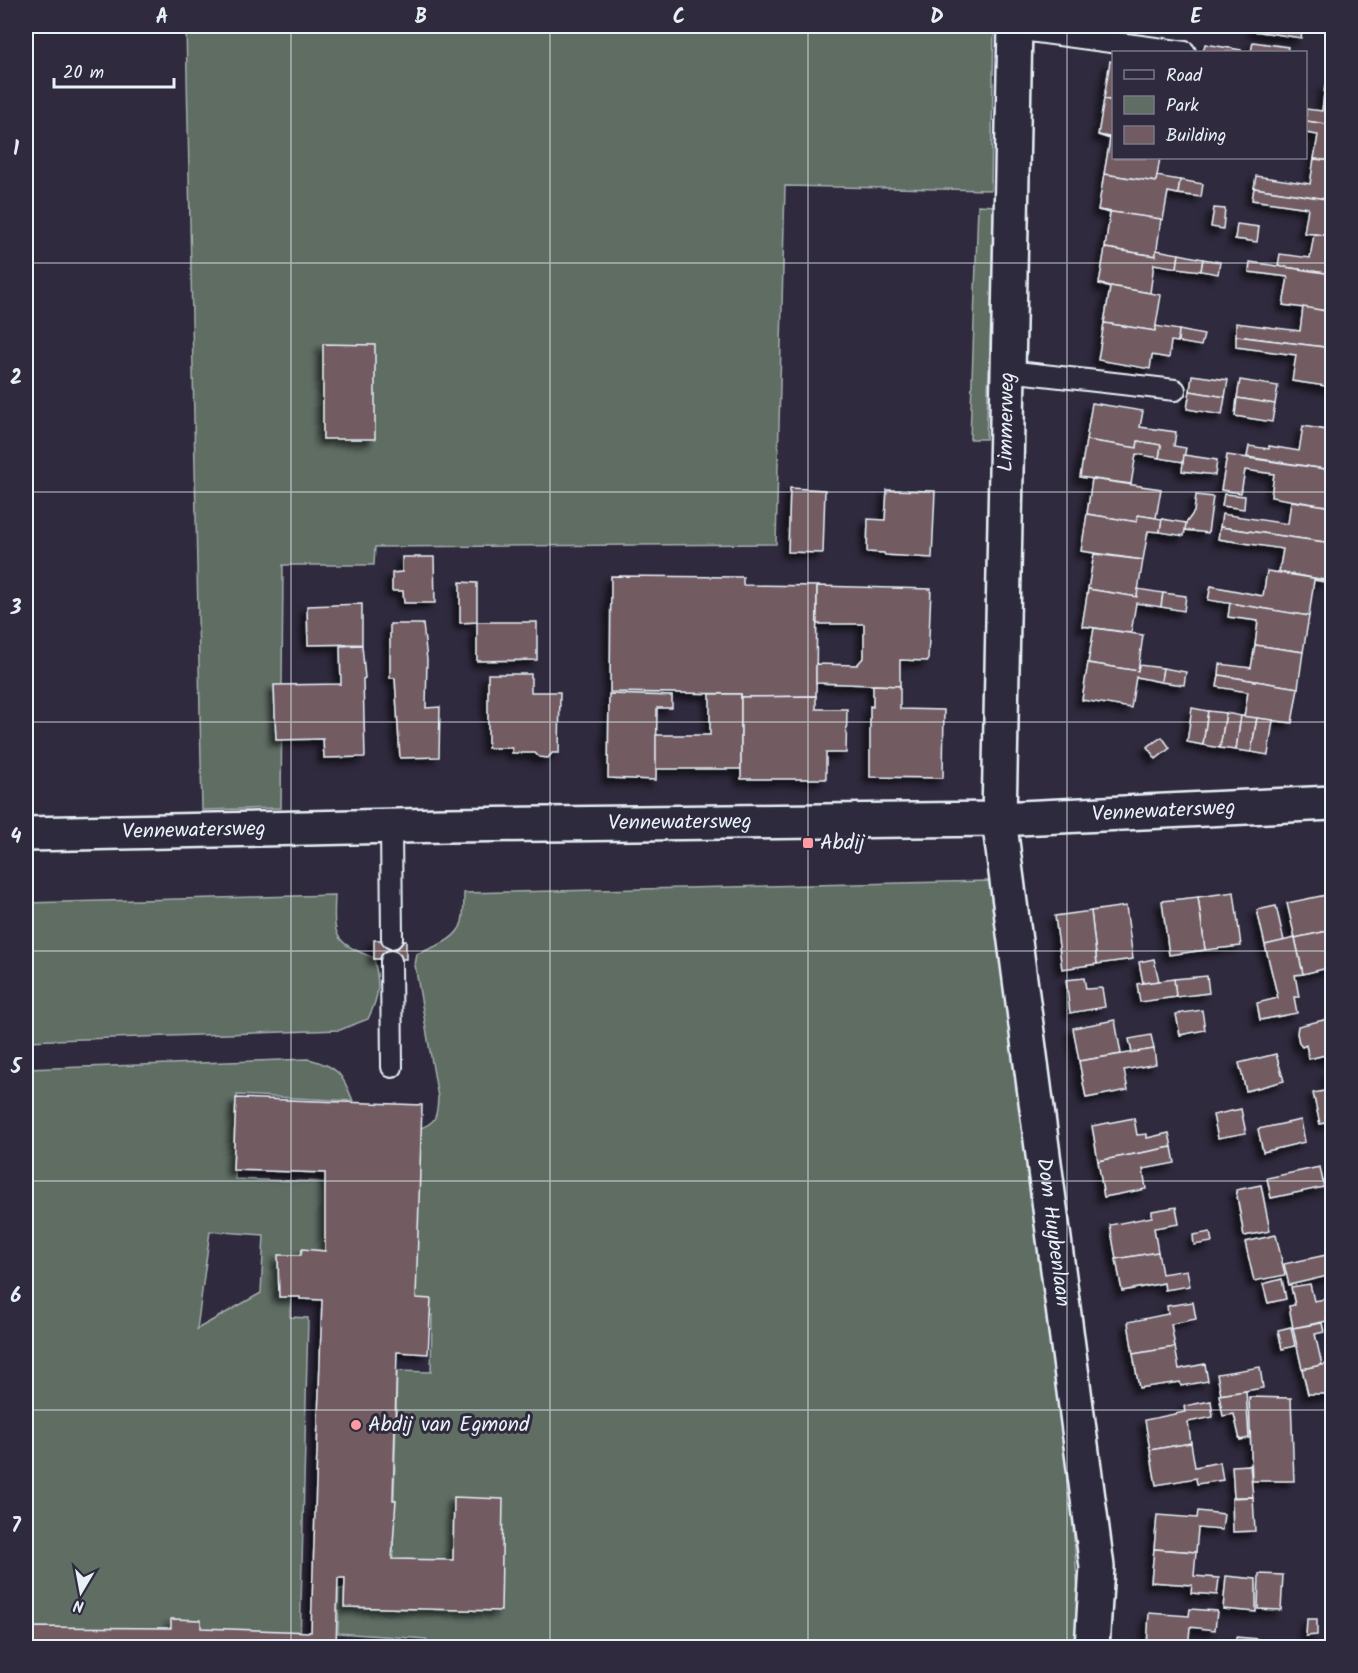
<svg xmlns="http://www.w3.org/2000/svg" width="1358" height="1673" font-family="Kalam,sans-serif">
<style>
.green{fill:#5f6d64;stroke:#a4afae;stroke-width:1.5;fill-rule:evenodd}
.building{fill:#725b62;stroke:#e8f1f8;stroke-width:1.5;filter:url(#shadow)}
.lines{fill:none;stroke-linecap:round;stroke-linejoin:round}
.service-casing{stroke:#e8f1f8;stroke-width:24}
.minor-casing{stroke:#e8f1f8;stroke-width:38}
.tertiary-casing{stroke:#e8f1f8;stroke-width:38}
.service{stroke:#2f2a3d;stroke-width:20}
.minor{stroke:#2f2a3d;stroke-width:33}
.tertiary{stroke:#2f2a3d;stroke-width:33}
.grid{fill:none;stroke:#e8f1f8;stroke-width:1.5;stroke-opacity:0.55}
.poi-dot{fill:#ff9aa2;stroke:#2f2a3d;stroke-width:2}
.labels{text-anchor:middle;dominant-baseline:central;stroke-width:6;stroke-linejoin:round;paint-order:stroke}
.street-label{font-size:21px;fill:#e8f1f8;stroke:#2f2a3d}
.poi-label{font-size:21px;fill:#e8f1f8;stroke:#2f2a3d;text-anchor:start}
.neatline{fill:none;stroke:#e8f1f8;stroke-width:2}
.grid-label{font-size:20px;text-anchor:middle;font-weight:bold;fill:#e8f1f8}
</style>
<defs>
<filter id="shadow"><feDropShadow dx="-5.5" dy="5.5" stdDeviation="3" flood-color="#0009"/></filter>
</defs>
<rect width="100%" height="100%" fill="#2f2a3d"/>
<filter id="ink" filterUnits="userSpaceOnUse"><feTurbulence type="fractalNoise" baseFrequency=".0167" numOctaves="2"/><feDisplacementMap in="SourceGraphic" scale="12" xChannelSelector="R" yChannelSelector="G"/><feConvolveMatrix kernelMatrix="1 2 1 2 8 2 1 2 1" color-interpolation-filters="sRGB"/></filter>
<g filter="url(#ink)">
<!-- green -->
<g class="green">
<polygon points="186,26 994,26 991,190 785,186 776,544 375,547 374,565 283,565 281,808 202,810"/>
<polygon points="978,205 996,206 986,439 970,439"/>
<path d="M989,881L1061,1370L1078,1591L1080,1647L432,1648L426,1639L338,1633L339,1589L392,1590L397,1371L431,1372L432,1315H411L416,1130C436,1123 437,1119 438,1097L415,965L417,954C433,947 457,941 462,922C464,913 464,902 464,893Z"/>
<path d="M335,895C333,938 334,942 374,958C380,985 380,994 368,1019L340,1030L26,1041V903Z"/>
<path d="M309,1059C338,1067 342,1073 353,1101L237,1095L235,1179L330,1182L329,1264L291,1263L290,1317L308,1318L300,1647L26,1641V1069ZM210,1231L264,1235L261,1293L197,1329Z"/>
</g>
<!-- building -->
<g class="building">
<polygon points="1255,26 1303,26 1301,38 1254,31"/>
<polygon points="1253,42 1288,47 1287,52 1251,52"/>
<polygon points="1205,44 1241,50 1241,52 1203,52"/>
<polygon points="1110,61 1114,62 1114,101 1104,99"/>
<polygon points="1325,85 1332,86 1332,125 1306,121 1306,109 1322,111"/>
<polygon points="1104,99 1114,101 1114,138 1098,135"/>
<polygon points="1306,121 1332,125 1332,161 1314,159 1318,135 1306,133"/>
<polygon points="1098,135 1114,138 1114,158 1160,158 1156,182 1104,174 1110,139"/>
<polygon points="1314,159 1332,161 1332,200 1254,188 1256,176 1310,184"/>
<polygon points="1104,174 1156,182 1157,176 1180,180 1178,194 1168,192 1163,220 1098,210"/>
<polygon points="1180,180 1203,184 1201,197 1178,194"/>
<polygon points="1254,188 1332,200 1332,236 1304,233 1308,208 1252,200"/>
<polygon points="1214,208 1225,209 1223,229 1211,227"/>
<polygon points="1098,210 1161,219 1156,256 1105,248 1110,213"/>
<polygon points="1237,224 1259,227 1257,242 1235,239"/>
<polygon points="1314,234 1332,236 1332,274 1278,266 1280,254 1310,258"/>
<polygon points="1105,248 1156,256 1156,250 1179,254 1177,268 1154,264 1150,293 1099,284"/>
<polygon points="1179,254 1203,259 1201,271 1177,268"/>
<polygon points="1203,259 1220,262 1218,274 1201,271"/>
<polygon points="1250,262 1332,274 1332,312 1283,305 1288,277 1249,272"/>
<polygon points="1099,284 1161,295 1155,331 1104,323 1110,288"/>
<polygon points="1303,307 1332,312 1332,348 1236,336 1236,323 1300,331"/>
<polygon points="1104,323 1155,331 1156,326 1179,330 1178,342 1171,341 1169,358 1152,355 1150,369 1098,360"/>
<polygon points="1179,330 1204,335 1201,346 1178,342"/>
<polygon points="1236,336 1332,348 1332,387 1292,381 1296,355 1236,347"/>
<polygon points="323,344 375,345 375,439 323,439"/>
<polygon points="1192,375 1228,380 1225,397 1190,391"/>
<polygon points="1240,380 1278,386 1275,404 1237,398"/>
<polygon points="1190,391 1225,397 1222,415 1187,409"/>
<polygon points="1237,398 1275,404 1272,422 1235,416"/>
<polygon points="1092,403 1143,411 1140,427 1176,432 1174,446 1186,448 1183,462 1159,458 1161,445 1138,441 1137,448 1086,440"/>
<polygon points="1303,426 1332,431 1332,470 1247,457 1249,446 1269,449 1269,446 1299,451"/>
<polygon points="1086,440 1137,448 1138,441 1161,445 1159,458 1136,454 1131,484 1080,477"/>
<polygon points="1184,455 1217,460 1215,475 1182,471"/>
<polygon points="1227,455 1332,470 1332,507 1271,497 1274,474 1245,470 1241,493 1221,490"/>
<polygon points="1092,479 1161,489 1156,518 1138,515 1137,522 1087,514"/>
<polygon points="790,488 825,490 823,553 788,552"/>
<polygon points="887,490 935,491 932,558 885,555 884,553 867,552 868,519 885,520"/>
<polygon points="1224,494 1245,496 1244,509 1222,506"/>
<polygon points="1196,495 1213,497 1208,533 1185,530 1186,523 1194,512"/>
<polygon points="1291,501 1332,507 1331,543 1220,527 1222,514 1288,524"/>
<polygon points="1087,514 1137,522 1138,515 1162,519 1160,532 1148,531 1143,560 1081,551"/>
<polygon points="1162,519 1186,523 1184,536 1160,532"/>
<polygon points="1220,527 1331,543 1325,580 1279,572 1283,549 1218,539"/>
<polygon points="1094,554 1143,560 1137,597 1088,589"/>
<polygon points="402,557 434,557 435,603 404,603 403,591 392,591 392,573 402,572"/>
<polygon points="1267,571 1325,580 1325,582 1314,580 1309,616 1208,600 1211,586 1263,596"/>
<polygon points="611,576 743,577 743,585 817,586 816,696 741,697 741,694 610,692"/>
<polygon points="460,582 477,583 477,622 460,623"/>
<polygon points="817,586 931,589 928,661 900,660 900,686 816,683 816,664 857,665 864,657 864,624 817,624"/>
<polygon points="1088,589 1137,597 1138,589 1163,593 1161,607 1136,603 1131,633 1082,626"/>
<polygon points="1163,593 1186,596 1184,611 1161,607"/>
<polygon points="1230,603 1309,616 1303,652 1255,645 1258,621 1228,617"/>
<polygon points="362,604 362,644 308,645 307,606"/>
<polygon points="477,622 537,622 537,660 477,661"/>
<polygon points="390,624 423,624 427,660 426,708 440,707 439,757 400,758 395,678 390,678"/>
<polygon points="1094,628 1143,635 1138,671 1088,663"/>
<polygon points="362,645 365,678 363,679 365,757 324,758 323,739 276,740 274,685 341,684 340,646"/>
<polygon points="1255,645 1303,652 1298,688 1219,675 1220,664 1251,668"/>
<polygon points="1088,663 1138,671 1139,665 1163,668 1161,682 1136,677 1131,708 1082,700"/>
<polygon points="1163,668 1186,672 1184,685 1161,682"/>
<polygon points="488,674 531,674 531,692 560,692 559,753 552,753 548,758 539,757 535,753 512,753 512,748 488,748"/>
<polygon points="1219,675 1298,688 1292,723 1244,717 1248,692 1217,687"/>
<polygon points="873,685 900,686 900,709 944,710 943,778 870,777 870,706 873,707"/>
<polygon points="609,694 672,696 672,708 657,708 656,780 608,778"/>
<polygon points="710,694 741,694 741,769 656,769 656,735 710,735"/>
<polygon points="816,696 816,709 847,709 846,753 826,753 826,779 741,779 741,697"/>
<polygon points="1192,708 1208,711 1203,745 1187,742"/>
<polygon points="1208,711 1226,713 1220,748 1203,745"/>
<polygon points="1226,713 1241,716 1236,750 1220,748"/>
<polygon points="1241,716 1257,718 1251,752 1236,750"/>
<polygon points="1257,718 1273,720 1268,755 1251,752"/>
<polygon points="1162,737 1170,748 1156,759 1147,747"/>
<polygon points="1234,892 1241,946 1205,950 1198,897"/>
<polygon points="1331,894 1332,930 1295,938 1287,903"/>
<polygon points="1198,897 1205,950 1169,955 1162,901"/>
<polygon points="1126,906 1133,959 1097,964 1091,911"/>
<polygon points="1276,906 1284,941 1265,945 1257,910"/>
<polygon points="1091,911 1097,964 1062,969 1055,916"/>
<polygon points="1332,930 1332,967 1303,974 1295,938"/>
<polygon points="1295,938 1303,974 1295,975 1299,997 1294,997 1297,1013 1260,1020 1257,1003 1278,998 1265,945"/>
<rect x="374" y="940" width="32" height="19"/>
<polygon points="1154,959 1159,981 1143,983 1139,962"/>
<polygon points="1207,976 1209,993 1176,997 1174,979"/>
<polygon points="1084,978 1086,989 1102,988 1105,1007 1070,1013 1066,980"/>
<polygon points="1174,979 1176,997 1140,1002 1137,984"/>
<polygon points="1202,1010 1205,1030 1180,1035 1176,1014"/>
<polygon points="1332,1018 1332,1057 1325,1059 1325,1055 1309,1059 1306,1045 1302,1047 1299,1043 1297,1033 1298,1026"/>
<polygon points="1115,1020 1121,1054 1079,1061 1073,1028"/>
<polygon points="1151,1035 1154,1049 1132,1053 1129,1039"/>
<polygon points="1154,1049 1156,1064 1124,1070 1128,1090 1086,1098 1079,1061"/>
<polygon points="1276,1054 1284,1081 1246,1091 1239,1063"/>
<polygon points="1332,1074 1332,1121 1320,1124 1313,1093 1330,1090 1327,1075"/>
<polygon points="236,1098 422,1105 416,1298 431,1299 428,1354 397,1352 393,1500 396,1500 392,1559 453,1560 454,1497 503,1499 501,1611 344,1607 345,1578 338,1578 336,1648 26,1648 26,1627 171,1628 171,1619 201,1620 201,1628 311,1632 322,1300 300,1299 300,1297 279,1297 278,1255 301,1255 302,1249 325,1251 325,1173 233,1170"/>
<polygon points="1241,1109 1246,1133 1218,1138 1213,1115"/>
<polygon points="1134,1118 1137,1135 1147,1134 1147,1138 1169,1133 1172,1147 1098,1161 1092,1126"/>
<polygon points="1301,1120 1305,1142 1263,1152 1258,1129"/>
<polygon points="1172,1147 1175,1163 1143,1169 1146,1189 1104,1197 1098,1161"/>
<polygon points="1320,1167 1324,1187 1271,1198 1267,1178"/>
<polygon points="1332,1167 1332,1182 1330,1183 1327,1169"/>
<polygon points="1261,1185 1270,1231 1244,1236 1236,1190"/>
<polygon points="1176,1207 1179,1224 1154,1228 1158,1252 1116,1259 1110,1225 1152,1217 1152,1211"/>
<polygon points="1210,1232 1212,1242 1194,1245 1193,1235"/>
<polygon points="1276,1235 1285,1275 1254,1281 1245,1242"/>
<polygon points="1158,1252 1162,1274 1187,1270 1190,1286 1165,1290 1164,1283 1122,1291 1116,1259"/>
<polygon points="1331,1254 1332,1275 1289,1285 1284,1264"/>
<polygon points="1282,1279 1286,1299 1268,1303 1263,1284"/>
<polygon points="1310,1284 1314,1301 1332,1298 1332,1320 1293,1328 1289,1306 1295,1305 1291,1287"/>
<polygon points="1193,1302 1196,1319 1171,1324 1175,1347 1133,1354 1128,1322 1168,1314 1167,1306"/>
<polygon points="1322,1323 1324,1332 1315,1334 1322,1365 1302,1369 1293,1328"/>
<polygon points="1291,1327 1295,1346 1282,1349 1278,1330"/>
<polygon points="1175,1347 1179,1369 1205,1364 1208,1381 1181,1386 1180,1382 1139,1388 1133,1354"/>
<polygon points="1332,1363 1332,1394 1308,1394 1302,1369"/>
<polygon points="1260,1367 1263,1388 1221,1395 1217,1374"/>
<polygon points="1246,1391 1249,1438 1240,1440 1234,1414 1223,1416 1219,1395"/>
<polygon points="1249,1397 1291,1398 1294,1481 1252,1481"/>
<polygon points="1211,1401 1213,1417 1188,1422 1191,1443 1150,1450 1145,1420 1185,1412 1184,1406"/>
<polygon points="1191,1443 1195,1467 1220,1462 1223,1480 1197,1484 1196,1478 1156,1485 1150,1450"/>
<polygon points="1250,1465 1253,1497 1234,1497 1232,1466"/>
<polygon points="1253,1497 1255,1531 1233,1532 1232,1498"/>
<polygon points="1198,1511 1224,1514 1222,1530 1198,1528 1196,1552 1154,1549 1157,1515 1197,1518"/>
<polygon points="1154,1549 1196,1552 1194,1576 1219,1578 1217,1595 1191,1593 1192,1585 1151,1582"/>
<polygon points="1259,1574 1283,1575 1281,1610 1258,1609"/>
<polygon points="1226,1576 1256,1579 1256,1612 1223,1609"/>
<polygon points="1190,1609 1217,1611 1215,1630 1190,1627 1188,1648 1147,1647 1149,1613 1189,1616"/>
<polygon points="1307,1619 1317,1619 1317,1635 1306,1636"/>
<polygon points="1236,1637 1258,1639 1258,1648 1236,1648"/>
<polygon points="1259,1640 1304,1642 1304,1648 1259,1648"/>
</g>
<g class="lines">
<defs>
<g id="service">
<polyline points="1015,29 1185,52"/>
<polyline points="1008,371 1175,390"/>
<polyline points="391,826 392,938"/>
<polyline points="391,961 392,1067"/>
</g>
<g id="minor">
<path id="s1" d="M1015,26L999,819L1097,1567L1092,1648"/>
</g>
<g id="tertiary">
<path id="s2" d="M26,834L446,825L999,819L1332,803"/>
</g>
</defs>
<!-- service casing -->
<use href="#service" class="service-casing"/>
<!-- minor casing -->
<use href="#minor" class="minor-casing"/>
<!-- tertiary casing -->
<use href="#tertiary" class="tertiary-casing"/>
<!-- service -->
<use href="#service" class="service"/>
<!-- minor -->
<use href="#minor" class="minor"/>
<!-- tertiary -->
<use href="#tertiary" class="tertiary"/>
</g>
</g>
<!-- grid -->
<path class="grid" d="M291,26V1648M550,26V1648M808,26V1648M1067,26V1648M26,263H1332M26,492H1332M26,722H1332M26,951H1332M26,1181H1332M26,1410H1332"/>
<!-- markers -->
<g class="poi-dot">
<rect x="802" y="837" width="12" height="12" rx="3"/>
<circle cx="356" cy="1425" r="6"/>
</g>
<g class="labels">
<!-- street labels -->
<g class="street-label">
<text transform="translate(1007 422) rotate(-89)">Limmerweg</text>
<text stroke="none"><textPath href="#s2" startOffset="1138">Vennewatersweg</textPath></text>
<text stroke="none"><textPath href="#s2" startOffset="654">Vennewatersweg</textPath></text>
<text stroke="none"><textPath href="#s2" startOffset="168">Vennewatersweg</textPath></text>
<text stroke="none"><textPath href="#s1" startOffset="1210">Dom Huybenlaan</textPath></text>
</g>
<!-- poi labels -->
<g class="poi-label">
<text x="820" y="843">Abdij</text>
<text x="368" y="1425">Abdij van Egmond</text>
</g>
</g>
<!-- margin -->
<rect width="1358" height="1673" fill="none" stroke="#2f2a3d" stroke-width="66"/>
<!-- legend -->
<rect x="1112" y="51" width="195" height="108" fill="#2f2a3d" stroke="#797a88" stroke-width="1.5"/>
<rect x="1124" y="70" width="30" height="9" fill="#2f2a3d" stroke="#797a88" stroke-width="1.5"/>
<text x="1166" y="81" font-size="18" fill="#e8f1f8">Road</text>
<rect x="1124" y="96" width="30" height="18" fill="#5f6d64" stroke="#797a88" stroke-width="1.5"/>
<text x="1166" y="111" font-size="18" fill="#e8f1f8">Park</text>
<rect x="1124" y="126" width="30" height="18" fill="#725b62" stroke="#797a88" stroke-width="1.5"/>
<text x="1166" y="141" font-size="18" fill="#e8f1f8">Building</text>
<!-- north arrow -->
<g transform="translate(81 1592) rotate(190)" stroke="#2f2a3d" stroke-width="4.5" paint-order="stroke">
<path d="M0-4.5L10 22L0 15L-10 22Z" fill="#e8f1f8"/>
<text y="-9" font-size="16" font-weight="bold" text-anchor="middle" fill="#e8f1f8">N</text>
</g>
<!-- scale -->
<path d="M54 78v9h120v-9" fill="none" stroke="#e8f1f8" stroke-width="3"/>
<text x="63" y="78" font-size="18" fill="#e8f1f8" stroke="#2f2a3d" stroke-width="4.5" paint-order="stroke">20 m</text>
<rect x="33" y="33" width="1292" height="1607" class="neatline"/>
<g class="grid-label">
<text x="162" y="23">A</text>
<text x="421" y="23">B</text>
<text x="679" y="23">C</text>
<text x="937" y="23">D</text>
<text x="1196" y="23">E</text>
<text x="16" y="155">1</text>
<text x="16" y="384">2</text>
<text x="16" y="614">3</text>
<text x="16" y="843">4</text>
<text x="16" y="1073">5</text>
<text x="16" y="1302">6</text>
<text x="16" y="1532">7</text>
</g>
</svg>
